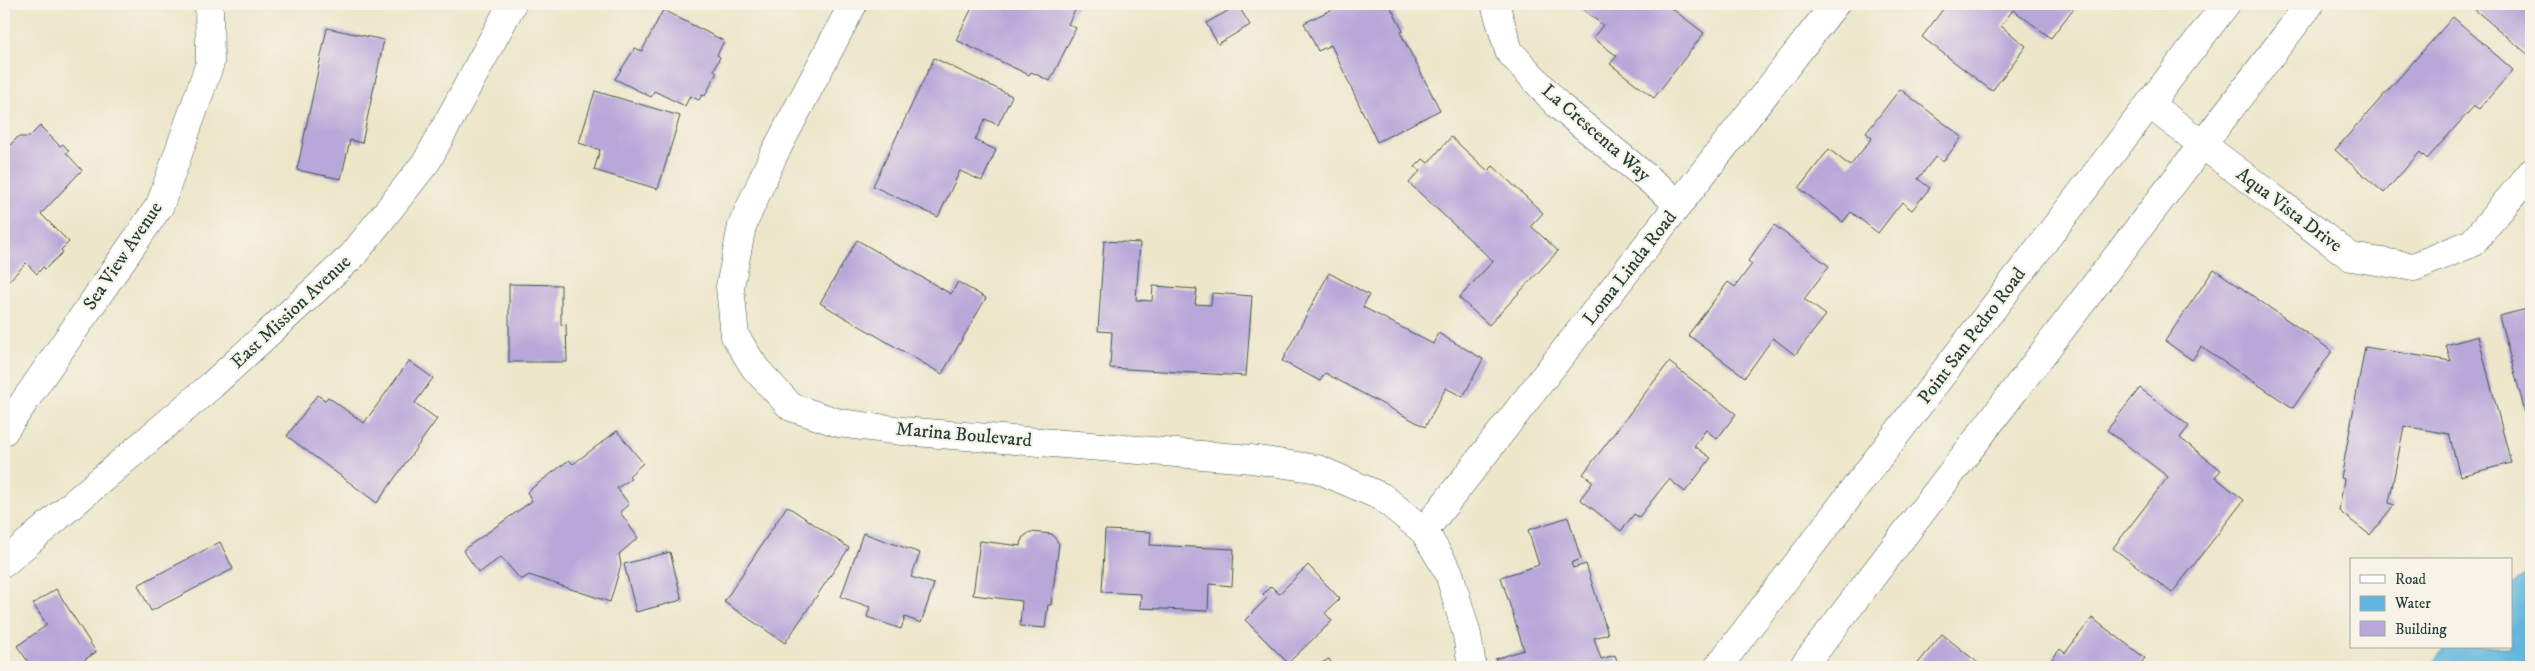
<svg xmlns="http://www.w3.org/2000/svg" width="2535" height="671" font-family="'IM FELL DW Pica',serif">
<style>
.water{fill:#62b5de;stroke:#407989}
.building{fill:#b8a7d9}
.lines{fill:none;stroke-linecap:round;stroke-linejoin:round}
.minor-casing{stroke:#3e564a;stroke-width:29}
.secondary-casing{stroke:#3e564a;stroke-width:29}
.minor{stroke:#fff;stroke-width:28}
.secondary{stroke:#fff;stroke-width:28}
.labels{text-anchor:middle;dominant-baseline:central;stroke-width:4.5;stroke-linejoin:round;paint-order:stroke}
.street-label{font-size:19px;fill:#1f3d34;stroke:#f7f3e8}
</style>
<rect width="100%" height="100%" fill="#f7f3e8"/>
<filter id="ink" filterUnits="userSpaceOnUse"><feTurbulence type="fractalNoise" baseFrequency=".02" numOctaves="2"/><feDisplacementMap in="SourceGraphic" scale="10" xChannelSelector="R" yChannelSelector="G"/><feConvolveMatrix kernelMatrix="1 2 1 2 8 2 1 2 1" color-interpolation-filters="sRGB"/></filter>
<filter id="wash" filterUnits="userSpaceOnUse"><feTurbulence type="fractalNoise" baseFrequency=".0096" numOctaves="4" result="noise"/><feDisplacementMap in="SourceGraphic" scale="20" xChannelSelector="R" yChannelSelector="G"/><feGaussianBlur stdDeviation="1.12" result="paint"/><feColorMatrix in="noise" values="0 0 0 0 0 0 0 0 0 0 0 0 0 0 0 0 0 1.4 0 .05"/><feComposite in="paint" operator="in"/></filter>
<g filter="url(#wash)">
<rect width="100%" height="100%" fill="#ede6ca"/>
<!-- water -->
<polygon class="water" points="2531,571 2531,667 2429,667 2447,647 2511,647 2511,586"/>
<g id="blocks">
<!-- building -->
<g class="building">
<polygon points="974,4 1078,4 1068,24 1076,28 1050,81 1031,72 1029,75 956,40"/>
<polygon points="1343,4 1389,4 1403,31 1400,32 1440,110 1377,142 1331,45 1318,51 1304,23"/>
<polygon points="1575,4 1666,4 1704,33 1654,98 1610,64 1617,56 1593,38 1603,25"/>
<polygon points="1947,4 2077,4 2051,38 2013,10 2001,26 2026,46 1992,91 1922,37"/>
<polygon points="2468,4 2531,4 2531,57"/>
<polygon points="1238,5 1250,25 1218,44 1206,23"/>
<polygon points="663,10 724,41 717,55 720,57 714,70 717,72 705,96 702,95 699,100 690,96 685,106 654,91 651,97 615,79 635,48 642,51"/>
<polygon points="2453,17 2513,70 2479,109 2474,106 2427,159 2420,152 2384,193 2335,150"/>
<polygon points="327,28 384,40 362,143 350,140 341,179 297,170"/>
<polygon points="934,58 1012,96 998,125 985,119 975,140 996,150 982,181 960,171 938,217 873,186"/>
<polygon points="1900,89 1962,137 1943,162 1936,156 1918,179 1930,188 1912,210 1902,202 1878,233 1851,212 1843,222 1799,188 1829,149 1850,166 1872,138 1866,133"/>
<polygon points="595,91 680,116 658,189 594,170 600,150 579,143"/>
<polygon points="40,126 60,146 63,144 69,151 66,153 82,170 41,214 69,242 61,250 63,252 45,269 43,267 37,274 26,263 4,286 4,151 18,137 29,137"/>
<polygon points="1451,137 1488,171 1493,166 1543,213 1531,226 1558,251 1489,325 1459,298 1493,261 1409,183 1420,171 1415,167 1423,159 1428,163"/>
<polygon points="1774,225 1829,266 1804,299 1826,315 1795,355 1773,338 1745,377 1688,335 1728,282 1735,287 1752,264 1748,261"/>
<polygon points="857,240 951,294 958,282 986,298 942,374 820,303"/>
<polygon points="1104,241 1140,243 1136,300 1152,301 1153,286 1197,289 1195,304 1211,305 1212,293 1252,296 1246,376 1110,368 1112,332 1098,331"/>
<polygon points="2214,269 2332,351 2293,408 2201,347 2192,360 2165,341"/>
<polygon points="1329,273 1369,295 1363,307 1433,344 1438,333 1483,359 1463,397 1446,388 1425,427 1325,373 1320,381 1282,361"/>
<polygon points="509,284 561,285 561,325 566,324 567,362 509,362"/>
<polygon points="2531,308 2531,434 2499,316"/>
<polygon points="2478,336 2511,463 2460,476 2449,434 2404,426 2389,503 2394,505 2370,535 2339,511 2344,479 2341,478 2365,347 2451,361 2446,345"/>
<polygon points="409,361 433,378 415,403 437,419 377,503 287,436 317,395 325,400 328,397 364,423"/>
<polygon points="1669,362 1736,414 1717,439 1706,430 1694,446 1711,458 1685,492 1669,479 1639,517 1634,514 1621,531 1580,499 1593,482 1583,474"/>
<polygon points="2140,388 2189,426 2180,438 2221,470 2215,477 2244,500 2172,593 2113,548 2168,477 2107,430"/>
<polygon points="617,431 643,463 629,476 631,479 617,488 629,504 620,512 638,538 619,554 621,565 610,602 529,575 521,580 501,557 479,573 463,550 532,501 527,492 569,460 573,464"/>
<polygon points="787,506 849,548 785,643 724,602"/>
<polygon points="1568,517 1581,559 1571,563 1573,568 1586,564 1608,634 1594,638 1601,659 1615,655 1619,667 1530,667 1529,664 1519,667 1498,667 1495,659 1524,650 1501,577 1539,565 1528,530"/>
<polygon points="1105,530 1151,532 1150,545 1234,549 1232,586 1209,584 1208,611 1140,608 1141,594 1102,592"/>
<polygon points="1030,532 1052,534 1059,544 1051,605 1048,605 1045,628 1020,626 1022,601 973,595 980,541 1021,546 1022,538"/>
<polygon points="863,533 920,553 911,577 934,584 921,623 905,617 901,629 867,617 870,607 841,597"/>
<polygon points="220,542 233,569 151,611 138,585"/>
<polygon points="670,552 682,600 636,612 624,564"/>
<polygon points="1308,565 1340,599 1325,613 1332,621 1288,663 1245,620 1267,598 1263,594 1271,586 1279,594"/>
<polygon points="56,589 96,652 74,667 32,667 17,646 47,625 33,604"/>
<polygon points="2092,618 2145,658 2138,667 2046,667 2060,649 2065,653"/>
<polygon points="1942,634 1983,667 1915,667"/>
<polygon points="1329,659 1334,667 1314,667"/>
</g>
</g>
</g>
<g filter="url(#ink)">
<use href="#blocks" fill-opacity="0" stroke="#3e564a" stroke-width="1"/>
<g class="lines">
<defs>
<g id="minor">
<polyline points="853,4 773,156 742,226 730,287 735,336 755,368 791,407 839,423 902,431 1251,459 1318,469 1382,497 1424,531 1449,573 1467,635 1472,667"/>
<polyline points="1495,4 1509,51 1558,105 1679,204"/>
<polyline points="2149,104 2351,257 2414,267 2472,243 2531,173"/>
<polyline points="4,431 160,205 210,63 209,4"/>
<polyline points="1424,531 1835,4"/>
<polyline points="4,563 212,385 353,255 427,161 512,4"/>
</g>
<g id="secondary">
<polyline points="1718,667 2226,4"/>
<polyline points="1803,667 2310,4"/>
</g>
</defs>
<!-- minor casing -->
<use href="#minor" class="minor-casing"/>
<!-- secondary casing -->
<use href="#secondary" class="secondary-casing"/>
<!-- minor -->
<use href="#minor" class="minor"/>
<!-- secondary -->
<use href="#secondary" class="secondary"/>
</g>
</g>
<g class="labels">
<!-- street labels -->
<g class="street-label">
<text transform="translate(1596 133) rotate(41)">La Crescenta Way</text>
<text transform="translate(2289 210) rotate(37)">Aqua Vista Drive</text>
<text transform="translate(123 256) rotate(-56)">Sea View Avenue</text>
<text transform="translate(1630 268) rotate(-52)">Loma Linda Road</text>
<text transform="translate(291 312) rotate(-43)">East Mission Avenue</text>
<text transform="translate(1972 336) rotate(-53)">Point San Pedro Road</text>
<text transform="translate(964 435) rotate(5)">Marina Boulevard</text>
</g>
</g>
<!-- margin -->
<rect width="2535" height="671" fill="none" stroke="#f7f3e8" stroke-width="20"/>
<!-- legend -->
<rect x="2350" y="558" width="162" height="90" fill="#f7f3e8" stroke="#a1aaa0"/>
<rect x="2360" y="575" width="25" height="8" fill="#ffffff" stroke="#a1aaa0"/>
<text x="2395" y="584" font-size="15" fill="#1f3d34">Road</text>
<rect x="2360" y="596" width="25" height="15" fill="#62b5de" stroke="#a1aaa0"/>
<text x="2395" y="608" font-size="15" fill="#1f3d34">Water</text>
<rect x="2360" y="621" width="25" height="15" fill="#b8a7d9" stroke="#a1aaa0"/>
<text x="2395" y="634" font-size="15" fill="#1f3d34">Building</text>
</svg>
